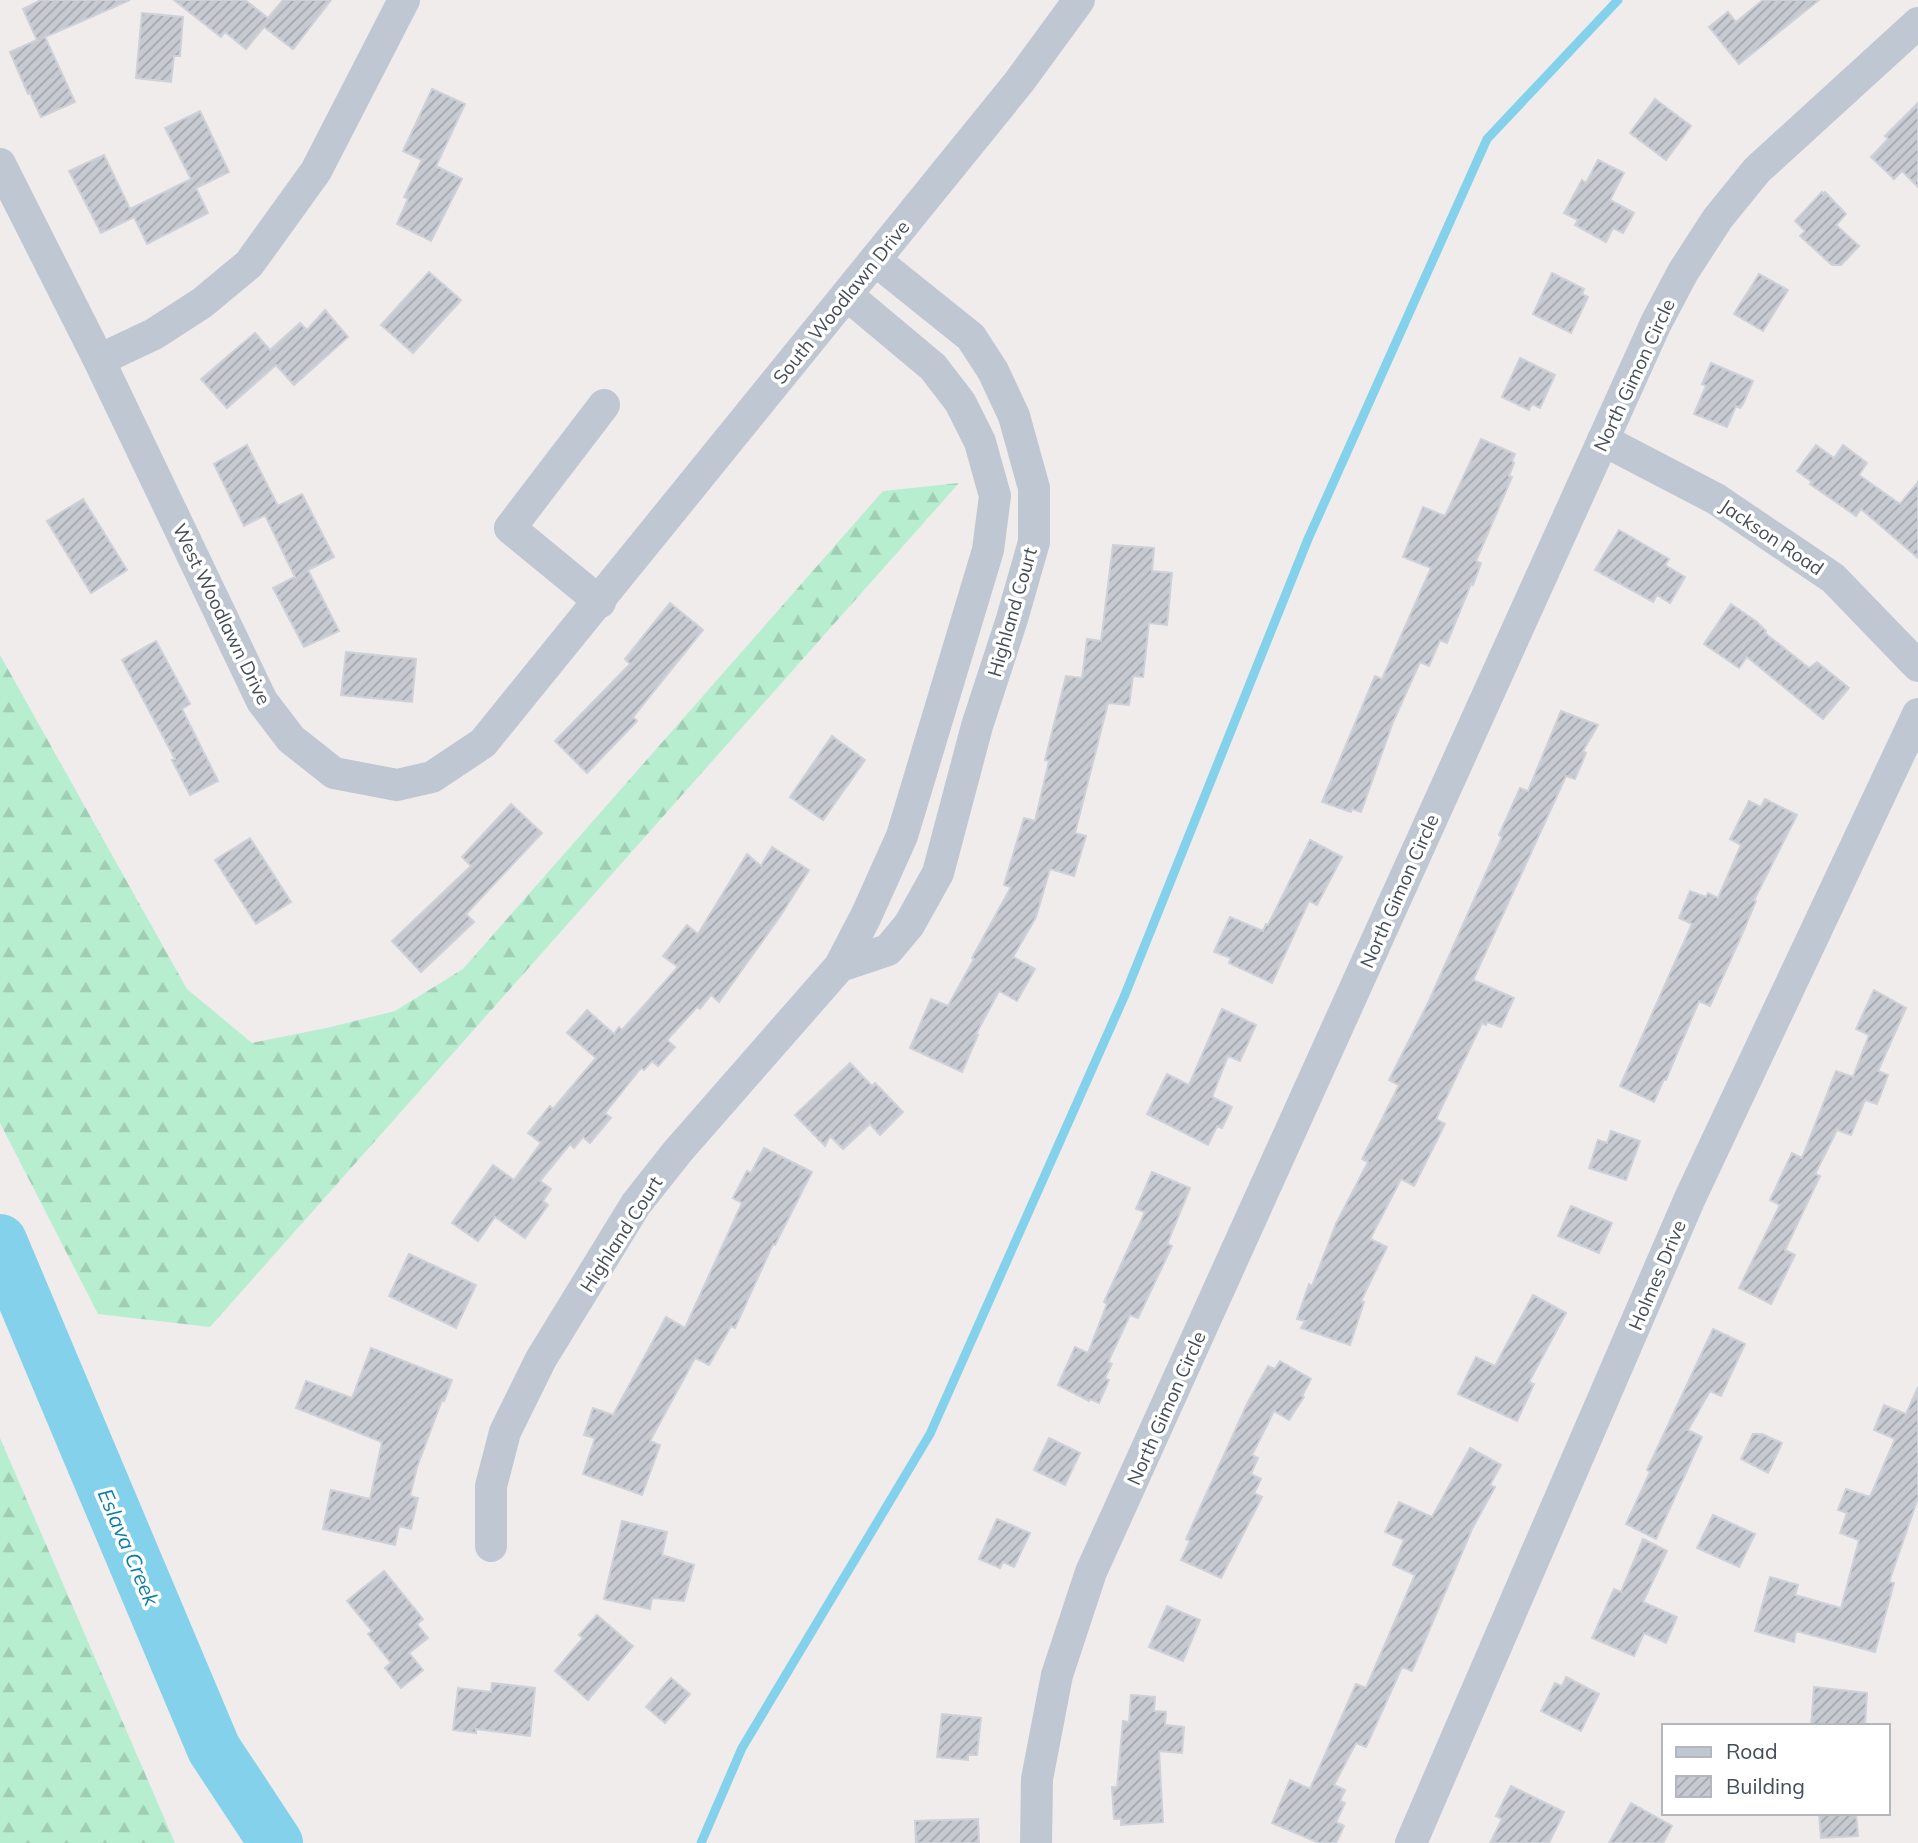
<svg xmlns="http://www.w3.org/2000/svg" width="1918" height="1843" font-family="Mulish,sans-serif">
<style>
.forest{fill:url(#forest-firs)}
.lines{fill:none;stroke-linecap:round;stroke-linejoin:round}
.stream{stroke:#84d1ec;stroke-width:9}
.river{stroke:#84d1ec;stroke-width:54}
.building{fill:url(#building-hatch);stroke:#cfd1d8;stroke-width:2}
.minor{stroke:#bec7d2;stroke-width:32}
.labels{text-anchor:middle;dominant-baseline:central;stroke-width:7;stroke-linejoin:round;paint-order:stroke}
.street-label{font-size:19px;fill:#444e59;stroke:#fff}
.water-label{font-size:21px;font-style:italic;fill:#0a7da6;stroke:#fff}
</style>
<defs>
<pattern id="forest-firs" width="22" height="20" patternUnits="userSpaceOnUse" patternTransform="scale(1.75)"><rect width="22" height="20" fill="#b8eed0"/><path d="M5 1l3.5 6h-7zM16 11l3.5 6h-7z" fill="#9fceb5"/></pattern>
<pattern id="building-hatch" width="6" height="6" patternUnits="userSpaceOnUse" patternTransform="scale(1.75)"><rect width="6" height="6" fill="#c8cad2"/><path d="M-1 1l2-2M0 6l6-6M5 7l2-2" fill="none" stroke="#a4a6ad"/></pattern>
</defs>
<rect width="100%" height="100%" fill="#efeceb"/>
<!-- forest -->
<g class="forest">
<polygon points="959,483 210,1327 98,1314 0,1123 0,655 187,989 252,1043 331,1027 395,1011 463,969 883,491"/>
<polygon points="0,1438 175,1843 0,1843"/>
</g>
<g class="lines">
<!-- stream -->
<polyline class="stream" points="701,1843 742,1748 930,1434 1124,997 1308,539 1487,139 1618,0"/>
<!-- river -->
<polyline class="river" points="0,1241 214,1749 276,1843"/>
</g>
<!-- building -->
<g class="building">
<polygon points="41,0 130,0 45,37 75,102 41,117 30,93 28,94 10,52 37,40 23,9"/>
<polygon points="174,0 245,0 268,18 283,0 331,0 293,49 264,27 246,49 225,32 221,37"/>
<polygon points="1763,0 1819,0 1739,64 1709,27 1728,12 1736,22"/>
<polygon points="142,13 183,17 180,56 174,56 171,82 136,78"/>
<polygon points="432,89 465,104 436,166 462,179 431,241 397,224 408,199 404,197 422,160 403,151"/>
<polygon points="1655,99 1691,126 1666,160 1630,133"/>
<polygon points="1918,103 1918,187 1902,171 1894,179 1871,157 1888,139 1885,136"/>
<polygon points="200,111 229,172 196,188 208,213 147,244 134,217 101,233 69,171 104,155 131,211 130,209 191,179 165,128"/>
<polygon points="1598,160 1624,173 1610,200 1634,213 1623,233 1613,228 1606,242 1575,225 1578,220 1564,213 1582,180 1586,183"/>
<polygon points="1822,192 1823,194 1825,192 1846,214 1836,225 1859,246 1841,265 1832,265 1800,236 1805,231 1795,221"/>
<polygon points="429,272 461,300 413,353 381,325"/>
<polygon points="1552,273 1584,289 1582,294 1588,297 1571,333 1533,314"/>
<polygon points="1759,274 1788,290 1763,331 1734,314"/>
<polygon points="325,310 348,337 294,385 276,365 227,408 201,379 255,333 270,350 300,323 307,330"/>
<polygon points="1520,358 1555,375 1540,408 1532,404 1529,410 1502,397"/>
<polygon points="1711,363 1753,381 1743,404 1740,408 1736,406 1727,427 1694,414 1706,386 1702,384"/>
<polygon points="1481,439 1515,454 1512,461 1514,463 1509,476 1512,477 1476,561 1481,563 1473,585 1471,584 1447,643 1440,640 1429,666 1420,662 1393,722 1361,812 1352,809 1351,812 1322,802 1375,676 1382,679 1431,568 1403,557 1423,507 1445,516"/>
<polygon points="247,445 278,506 302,494 334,557 308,570 339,631 304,647 273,588 295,577 265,515 244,526 214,464"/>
<polygon points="1816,445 1834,458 1843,445 1867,463 1859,475 1900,504 1918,482 1918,558 1861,509 1856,516 1810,484 1812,482 1797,471"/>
<polygon points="83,499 127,570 91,593 47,521"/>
<polygon points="1619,530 1669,559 1665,565 1685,577 1670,603 1657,595 1653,602 1595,570"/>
<polygon points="1113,545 1154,548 1152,571 1172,573 1167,625 1149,623 1143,677 1133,676 1129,705 1108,703 1075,833 1086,836 1074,876 1050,869 1036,917 1013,957 1035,969 1017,1001 999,991 976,1034 978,1035 962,1072 910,1048 931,999 948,1006 974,959 972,958 1011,887 1004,885 1024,818 1035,821 1049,761 1045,760 1066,676 1082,678 1087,639 1101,641"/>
<polygon points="670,603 703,630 633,717 637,721 587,773 555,741 630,664 625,659"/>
<polygon points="1731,604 1757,622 1766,631 1765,633 1809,668 1817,662 1849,688 1823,719 1747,657 1739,668 1704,644"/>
<polygon points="156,641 190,704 182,709 218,781 190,795 172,760 175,759 122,660"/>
<polygon points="346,652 416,659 412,702 341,695"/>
<polygon points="1561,711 1598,725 1583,751 1586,753 1575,779 1566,776 1473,980 1514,998 1501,1027 1487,1022 1486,1025 1482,1023 1436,1119 1445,1124 1414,1186 1401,1179 1370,1239 1387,1247 1361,1301 1364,1302 1350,1345 1301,1328 1305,1321 1297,1319 1309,1284 1312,1286 1336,1224 1368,1162 1362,1159 1399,1085 1389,1080 1429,1001 1502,837 1499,835 1520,788 1528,791"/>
<polygon points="832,736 865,760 823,820 790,797"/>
<polygon points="1765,799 1797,815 1754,900 1756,901 1743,932 1710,1006 1699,1001 1666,1080 1664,1079 1654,1102 1620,1086 1692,924 1679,918 1690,891 1706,897 1708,893 1718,898 1741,845 1730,839 1749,801 1761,807"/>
<polygon points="511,804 542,833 466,914 474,922 421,972 392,941 471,866 462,857"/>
<polygon points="250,838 291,902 256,924 215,860"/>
<polygon points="1310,840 1342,857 1317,905 1309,901 1272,983 1229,963 1231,958 1214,952 1230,917 1263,931 1266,924 1268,925"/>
<polygon points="772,847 809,870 781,915 719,1002 711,995 700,1009 697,1007 667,1040 675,1047 658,1066 652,1061 644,1070 641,1068 605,1113 611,1118 590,1143 583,1137 574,1148 570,1144 540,1181 551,1189 543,1201 548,1205 525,1238 495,1217 478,1241 452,1223 493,1165 514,1180 541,1143 528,1133 550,1106 553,1109 596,1058 567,1033 587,1010 614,1034 619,1027 622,1030 678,967 663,956 687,925 698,934 747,854 761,866"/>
<polygon points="1874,990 1906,1008 1878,1071 1888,1075 1877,1104 1865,1100 1851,1135 1837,1130 1815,1174 1820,1176 1785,1250 1795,1255 1771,1304 1739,1288 1780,1205 1770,1200 1792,1153 1802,1158 1836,1071 1853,1077 1869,1035 1856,1029"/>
<polygon points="1222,1009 1256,1025 1240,1061 1228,1056 1212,1097 1232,1107 1222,1128 1217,1126 1208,1145 1147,1114 1167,1074 1189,1085"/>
<polygon points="850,1063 872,1086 875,1083 903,1112 880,1135 870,1124 843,1149 830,1136 825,1146 795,1115"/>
<polygon points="1611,1131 1640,1141 1626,1180 1589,1168 1598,1140 1607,1143"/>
<polygon points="764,1148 812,1172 775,1245 773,1244 735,1328 731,1326 709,1365 695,1358 650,1441 660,1445 642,1495 583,1474 595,1438 584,1435 593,1408 613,1415 666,1317 685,1328 742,1203 733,1198 747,1171 751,1173"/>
<polygon points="1152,1172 1190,1188 1167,1244 1172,1246 1138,1318 1130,1315 1108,1362 1112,1364 1105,1378 1109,1380 1099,1403 1090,1399 1089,1401 1058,1385 1075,1347 1088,1353 1107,1304 1104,1302 1145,1212 1136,1209"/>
<polygon points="1571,1206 1612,1223 1599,1253 1558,1236"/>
<polygon points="409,1254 476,1285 456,1328 389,1296"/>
<polygon points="1533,1295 1566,1313 1529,1382 1534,1384 1517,1421 1458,1394 1476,1357 1495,1366"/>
<polygon points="1713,1329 1745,1344 1721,1396 1710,1391 1688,1430 1702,1437 1656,1539 1626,1524 1650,1472 1647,1470"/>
<polygon points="371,1348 452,1380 444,1401 442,1400 417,1467 410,1496 418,1498 411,1529 399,1526 395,1545 323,1529 331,1490 370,1499 382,1442 296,1408 306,1381 352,1398"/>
<polygon points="1280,1361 1311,1379 1302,1396 1304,1397 1289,1420 1274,1411 1252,1455 1258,1458 1251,1474 1261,1479 1254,1493 1262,1497 1221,1578 1181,1560 1190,1541 1186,1539 1247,1404 1268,1366 1275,1369"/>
<polygon points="1918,1387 1918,1498 1889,1582 1894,1583 1875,1652 1796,1631 1794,1642 1755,1631 1770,1577 1798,1585 1795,1595 1841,1608 1859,1540 1840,1533 1847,1513 1838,1510 1846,1489 1870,1497 1895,1439 1874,1430 1884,1405 1906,1414"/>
<polygon points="1753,1434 1762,1434 1782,1443 1768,1473 1741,1459"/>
<polygon points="1049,1438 1080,1453 1065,1485 1034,1470"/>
<polygon points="1470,1448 1501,1465 1490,1485 1495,1487 1472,1529 1412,1671 1402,1667 1366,1747 1356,1743 1334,1785 1345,1790 1340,1801 1345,1803 1336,1822 1344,1826 1336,1843 1319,1843 1272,1823 1290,1780 1310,1789 1356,1684 1366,1688 1415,1575 1393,1565 1404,1540 1385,1532 1399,1502 1432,1517"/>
<polygon points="1713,1515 1755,1534 1739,1567 1697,1548"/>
<polygon points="997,1519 1030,1533 1014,1567 1003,1562 1000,1568 979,1559"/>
<polygon points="622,1521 667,1532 662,1555 694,1565 684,1601 652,1598 650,1609 604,1599"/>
<polygon points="1643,1539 1667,1551 1643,1602 1677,1617 1666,1643 1644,1633 1634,1656 1592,1638 1614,1589 1621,1592"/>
<polygon points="384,1571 423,1619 417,1624 428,1638 409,1653 423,1670 401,1688 385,1668 391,1663 368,1634 372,1631 347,1601"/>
<polygon points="1167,1606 1200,1620 1183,1661 1149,1647"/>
<polygon points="597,1615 633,1646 588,1700 555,1671 583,1638 579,1635"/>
<polygon points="1566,1677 1599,1694 1581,1731 1541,1711 1555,1683 1562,1686"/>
<polygon points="671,1678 690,1694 665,1723 646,1707"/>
<polygon points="492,1683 535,1688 530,1736 476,1729 476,1733 453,1730 458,1688 491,1692"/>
<polygon points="1814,1687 1867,1693 1865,1726 1811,1726"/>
<polygon points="1131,1695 1155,1697 1154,1711 1166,1712 1165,1725 1184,1727 1182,1753 1159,1751 1163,1822 1121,1825 1121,1819 1114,1819 1112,1787 1117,1787 1123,1721 1129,1722"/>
<polygon points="942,1714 981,1718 977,1755 968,1755 968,1760 937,1757"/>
<polygon points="1511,1786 1564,1812 1549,1843 1490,1843 1502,1819 1496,1816"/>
<polygon points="1631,1803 1672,1826 1663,1843 1609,1843"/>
<polygon points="1819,1813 1856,1813 1858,1836 1821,1838"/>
<polygon points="978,1819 979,1843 916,1843 915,1821"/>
</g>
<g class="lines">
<!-- minor -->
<g class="minor">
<polyline points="0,164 99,360 262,701 291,739 334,773 397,785 432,777 483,743 1019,82 1079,0"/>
<polyline points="99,360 154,334 202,303 249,264 316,171 404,0"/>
<polyline points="1603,440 1716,499 1833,578 1918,666"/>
<polyline points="600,602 510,528 604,405"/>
<polyline points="840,966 888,950 909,925 938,873 977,726 1012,619 1034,542 1034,488 1014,416 993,371 971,337 875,260"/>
<polyline points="491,1546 491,1486 505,1432 541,1359 636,1204 678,1151 840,966 866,916 902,836 988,550 995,496 980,442 960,402 933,367 847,295"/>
<polyline points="1036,1843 1037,1779 1057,1675 1091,1572 1656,323 1683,272 1718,218 1757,170 1918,23"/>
<polyline points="1411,1843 1690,1198 1918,714"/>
</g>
</g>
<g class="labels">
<!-- street labels -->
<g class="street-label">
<text transform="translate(841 302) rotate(-51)">South Woodlawn Drive</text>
<text transform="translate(1634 375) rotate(-65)">North Gimon Circle</text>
<text transform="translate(1772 537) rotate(34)">Jackson Road</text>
<text transform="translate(1012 612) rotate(-74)">Highland Court</text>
<text transform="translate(222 614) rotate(64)">West Woodlawn Drive</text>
<text transform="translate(1399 891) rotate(-66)">North Gimon Circle</text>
<text transform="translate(621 1234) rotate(-57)">Highland Court</text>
<text transform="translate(1657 1275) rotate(-67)">Holmes Drive</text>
<text transform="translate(1166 1408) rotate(-66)">North Gimon Circle</text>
</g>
<!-- water labels -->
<g class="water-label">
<text transform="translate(129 1547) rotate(67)">Eslava Creek</text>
</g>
</g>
<!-- legend -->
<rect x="1662" y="1724" width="228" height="91" fill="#ffffff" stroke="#b4b8bd" stroke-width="2"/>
<rect x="1676" y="1747" width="35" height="10" fill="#bec7d2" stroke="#b4b8bd" stroke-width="2"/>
<text x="1726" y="1759" font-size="21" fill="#444e59">Road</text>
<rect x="1676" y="1776" width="35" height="21" fill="url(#building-hatch)" stroke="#b4b8bd" stroke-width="2"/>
<text x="1726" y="1794" font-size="21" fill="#444e59">Building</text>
</svg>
